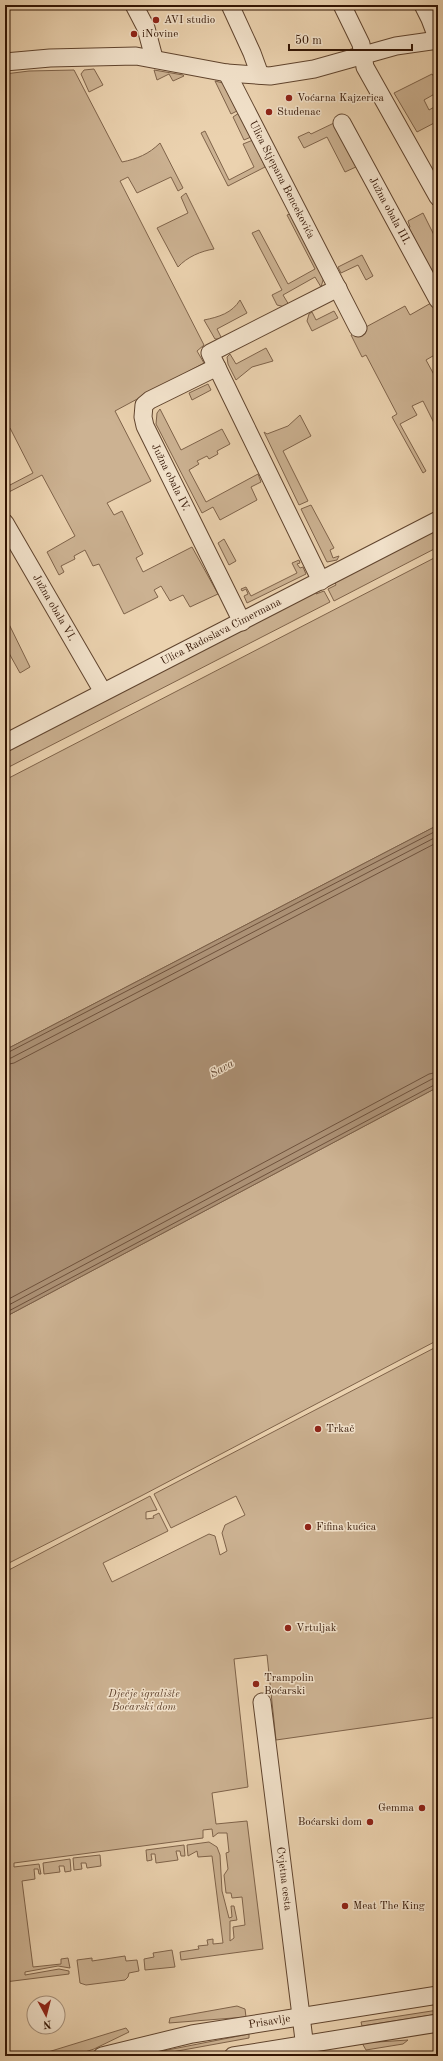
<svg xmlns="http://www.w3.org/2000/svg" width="443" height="2061" font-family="'Old Standard TT',serif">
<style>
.green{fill:#ccb292;stroke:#7f634a}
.water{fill:#ac9175;stroke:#7b5f47}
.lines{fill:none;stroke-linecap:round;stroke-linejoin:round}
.shore{stroke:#6f523c;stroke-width:1}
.minor-casing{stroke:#60442e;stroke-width:19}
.minor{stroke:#f2e2cb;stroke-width:17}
.poi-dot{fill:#8f2418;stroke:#f2e2cb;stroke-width:1.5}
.labels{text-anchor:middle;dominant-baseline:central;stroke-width:3;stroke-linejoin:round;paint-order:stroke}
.poi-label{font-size:11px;fill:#321403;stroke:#f2e2cb;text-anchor:start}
.street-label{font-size:11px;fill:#321403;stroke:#f2e2cb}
.park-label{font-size:11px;font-style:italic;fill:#60432e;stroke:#f2e2cb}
.water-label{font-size:12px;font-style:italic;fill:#634631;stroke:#f2e2cb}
</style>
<rect width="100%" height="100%" fill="#ebd2af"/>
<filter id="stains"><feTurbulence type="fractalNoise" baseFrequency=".005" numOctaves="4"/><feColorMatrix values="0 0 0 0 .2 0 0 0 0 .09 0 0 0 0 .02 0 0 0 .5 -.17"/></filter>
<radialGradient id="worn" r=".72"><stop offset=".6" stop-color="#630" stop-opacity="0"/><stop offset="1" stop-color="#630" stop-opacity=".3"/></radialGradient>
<!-- green -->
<g class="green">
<polygon points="94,69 103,85 89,92 81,74 84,70"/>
<path d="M74,70L122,162C137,159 149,154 160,143L183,188L178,191L171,177L137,193L128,177L120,181L204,345L197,351L204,363L115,411L151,481L107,503L114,515L122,511L143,554L136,558L143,572L192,547L218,594L190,607L183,595L170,601L161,586L154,590L158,597L124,614L99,564L93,566L85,550L74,556L75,559L61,566L64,572L59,575L47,552L75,536L42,475L5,494V476L10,485L33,473L10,428L5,430V74L29,71Z"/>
<polygon points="154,70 183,75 184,76 173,81 169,74 157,80"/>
<polygon points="432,74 438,82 438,92 424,100 429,110 436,106 438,121 417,132 394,93"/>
<polygon points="215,81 223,83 237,111 231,114"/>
<polygon points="239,113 251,137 244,140 233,117"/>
<polygon points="334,123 358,166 345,172 327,137 304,148 298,137 309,132 311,134"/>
<polygon points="205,131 229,180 254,167 243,144 253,140 265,167 228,186 201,133"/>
<path d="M186,193L214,249C201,251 187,257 178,267L157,228L188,213L181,197Z"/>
<polygon points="423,213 438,243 438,284 409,228 410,227 408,221"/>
<polygon points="290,214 324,277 321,287 315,277 283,295 289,305 285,307 277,305 272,295 282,290 252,233 259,230 288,284 315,269 287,215"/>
<polygon points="362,255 373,276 366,280 358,265 341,273 338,267"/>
<path d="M240,300L247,313L217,329L222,339H215L204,320C219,317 232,313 240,300Z"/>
<polygon points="431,303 438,316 438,353 426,360 438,382 438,431 423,401 412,406 417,415 400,424 426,471 423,473 392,417 397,414 366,355 362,357 351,335 405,306 410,315"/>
<polygon points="334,311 338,318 312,331 307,321 309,314 312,312 316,320"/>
<polygon points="266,348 273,361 252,367 236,380 228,364 227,357 230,354 236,364"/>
<polygon points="208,384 211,390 192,400 189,393"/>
<polygon points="160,409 181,450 222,429 230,444 217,451 218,454 209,459 207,456 197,461 199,464 189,470 206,502 258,474 261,482 251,487 257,500 220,520 213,507 202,513 156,424 157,413"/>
<polygon points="300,415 311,436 283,451 308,501 299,505 264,432 267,434 288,426"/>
<polygon points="311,505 334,548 330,550 333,558 339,556 337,560 327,562 301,509"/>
<polygon points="438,529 438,547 334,601 328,589 336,585 335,582"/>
<polygon points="224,539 236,561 229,565 218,543"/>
<polygon points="438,556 438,825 5,1050 5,780"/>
<polygon points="299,560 300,563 297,564 300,568 303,567 306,574 247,603 244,596 248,594 246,589 242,591 241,589 246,587 251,596 297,573 292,563"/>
<polygon points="324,591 330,602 5,769 5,750 316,592 316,594"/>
<polygon points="5,616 30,667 20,673 5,646"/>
<polygon points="438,1087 438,1340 141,1496 5,1565 5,1317"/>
<polygon points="438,1346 438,1717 276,1740 267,1655 234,1659 248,1787 212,1793 216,1824 247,1821 263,1949 181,1960 180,1952 199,1949 198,1946 208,1945 207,1940 213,1939 213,1944 223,1943 212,1856 198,1857 197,1851 188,1856 187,1845 209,1842 217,1847 220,1855 222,1891 229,1918 232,1917 231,1906 234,1906 237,1920 230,1921 230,1941 234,1938 233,1927 245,1925 242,1897 232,1898 231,1893 226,1893 224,1875 228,1869 226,1853 229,1852 227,1833 218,1833 213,1837 212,1829 203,1830 203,1838 14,1863 14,1867 39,1864 41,1874 39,1874 38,1869 34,1869 35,1879 22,1881 33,1967 61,1964 61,1959 68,1958 70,1968 58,1966 25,1972 25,1975 59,1969 69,1971 69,1974 5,1982 5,1572 150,1496 157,1510 146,1512 146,1519 154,1518 153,1516 159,1513 168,1531 103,1563 112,1582 209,1534 215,1536 220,1555 227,1551 222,1533 225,1525 245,1515 236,1496 171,1528 154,1494"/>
<polygon points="184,1845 185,1856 181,1856 180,1851 176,1851 178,1860 156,1863 155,1854 151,1854 152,1860 147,1861 146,1850"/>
<polygon points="100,1855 101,1866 87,1868 86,1863 81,1863 82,1869 74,1870 73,1858"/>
<polygon points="70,1859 71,1871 65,1872 64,1866 59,1866 60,1872 44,1874 43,1863"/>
<polygon points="172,1950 175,1967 145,1970 144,1959 154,1957 153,1953"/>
<polygon points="125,1956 126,1961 137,1960 139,1971 129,1973 128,1977 125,1980 86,1985 80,1983 77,1960 92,1958 92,1961"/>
<polygon points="237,2006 245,2009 246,2017 169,2023 170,2018"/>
<polygon points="438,2010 438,2014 362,2026 361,2022"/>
<polygon points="126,2028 129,2032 94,2049 73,2056 35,2056"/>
<polygon points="249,2034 249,2038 150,2056 137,2056"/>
<polygon points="408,2040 403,2044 366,2050 362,2043"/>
</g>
<!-- water -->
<polygon class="water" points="438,825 438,1087 5,1317 5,1050"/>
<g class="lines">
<!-- shore -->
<g class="shore">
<polyline points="5,1054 438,830"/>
<polyline points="5,1059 11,1058 438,836"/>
<polyline points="5,1065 14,1063 438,842"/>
<polyline points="5,1301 429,1074 438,1072"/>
<polyline points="5,1307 432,1079 438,1078"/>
<polyline points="5,1313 438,1083"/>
</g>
<defs>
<g id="minor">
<polyline points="134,5 146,28 154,58"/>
<polyline points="230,5 252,53 260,75"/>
<polyline points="342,5 361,44 365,67 438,197"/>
<polyline points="423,5 430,19 438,40"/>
<polyline points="5,62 50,58 136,56 227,73 270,76 314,69 396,46 438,40"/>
<path id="s1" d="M227,73L358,328"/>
<path id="s2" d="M342,123L438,300"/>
<path id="s3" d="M217,367L150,400L144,405L143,417L145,426L242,622"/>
<path id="s4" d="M5,523L103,692"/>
<polyline points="321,581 210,353 338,288"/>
<path id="s5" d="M5,743L438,520"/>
<path id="s6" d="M262,1702L306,2056"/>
<path id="s7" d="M102,2056L192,2034L438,1995"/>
<polyline points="233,2056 438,2023"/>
</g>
</defs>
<!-- minor casing -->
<use href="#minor" class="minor-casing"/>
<!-- minor -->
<use href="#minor" class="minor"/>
</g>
<!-- markers -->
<g class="poi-dot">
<circle cx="156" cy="20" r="4"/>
<circle cx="134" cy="34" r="4"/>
<circle cx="289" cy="98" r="4"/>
<circle cx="269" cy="112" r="4"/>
<circle cx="318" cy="1429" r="4"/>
<circle cx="308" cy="1527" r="4"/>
<circle cx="288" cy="1628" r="4"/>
<circle cx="256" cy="1684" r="4"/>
<circle cx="422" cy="1808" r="4"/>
<circle cx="370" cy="1822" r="4"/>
<circle cx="345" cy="1906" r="4"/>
</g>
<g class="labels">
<!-- poi labels -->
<g class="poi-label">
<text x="164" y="20">AVI studio</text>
<text x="142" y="34">iNovine</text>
<text x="297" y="98">Voćarna Kajzerica</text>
<text x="277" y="112">Studenac</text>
<text x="326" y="1429">Trkač</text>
<text x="316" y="1527">Fifina kućica</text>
<text x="296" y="1628">Vrtuljak</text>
<text x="264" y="1678">Trampolin<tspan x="264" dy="13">Boćarski</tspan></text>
<text x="414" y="1808" text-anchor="end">Gemma</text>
<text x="362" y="1822" text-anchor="end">Boćarski dom</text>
<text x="353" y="1906">Meat The King</text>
</g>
<!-- street labels -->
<g class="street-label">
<text stroke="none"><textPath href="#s1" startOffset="120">Ulica Stjepana Bencekovića</textPath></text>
<text stroke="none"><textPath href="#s2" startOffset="100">Južna obala III.</textPath></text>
<text stroke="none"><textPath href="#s3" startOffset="161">Južna obala IV.</textPath></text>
<text stroke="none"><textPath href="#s4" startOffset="98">Južna obala VI.</textPath></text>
<text stroke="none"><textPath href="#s5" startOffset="243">Ulica Radoslava Cimermana</textPath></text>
<text stroke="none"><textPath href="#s6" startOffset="178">Cvjetna cesta</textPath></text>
<text stroke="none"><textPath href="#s7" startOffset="171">Prisavlje</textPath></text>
</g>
<!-- park labels -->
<g class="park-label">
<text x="144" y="1694">Dječje igralište<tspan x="144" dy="13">Boćarski dom</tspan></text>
</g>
<!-- water labels -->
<g class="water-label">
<text transform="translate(222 1069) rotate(-29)">Sava</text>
</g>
</g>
<!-- margin -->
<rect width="443" height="2061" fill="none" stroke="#ebd2af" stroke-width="20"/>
<rect x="6" y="6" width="431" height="2049" fill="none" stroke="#321403" stroke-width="2"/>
<rect x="10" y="10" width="423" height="2041" fill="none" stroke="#321403"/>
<!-- north arrow -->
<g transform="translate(46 2015) rotate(173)"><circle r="19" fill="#f2e2cb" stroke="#a5907b"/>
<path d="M0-3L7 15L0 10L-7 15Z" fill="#8f2418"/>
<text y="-6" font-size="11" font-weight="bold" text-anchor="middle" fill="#321403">N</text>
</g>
<!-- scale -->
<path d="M289 44v6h123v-6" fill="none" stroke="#321403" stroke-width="2"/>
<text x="295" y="44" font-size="12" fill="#321403" stroke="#f2e2cb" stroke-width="3" paint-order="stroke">50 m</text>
<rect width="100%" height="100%" filter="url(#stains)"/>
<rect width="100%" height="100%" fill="url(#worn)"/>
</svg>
